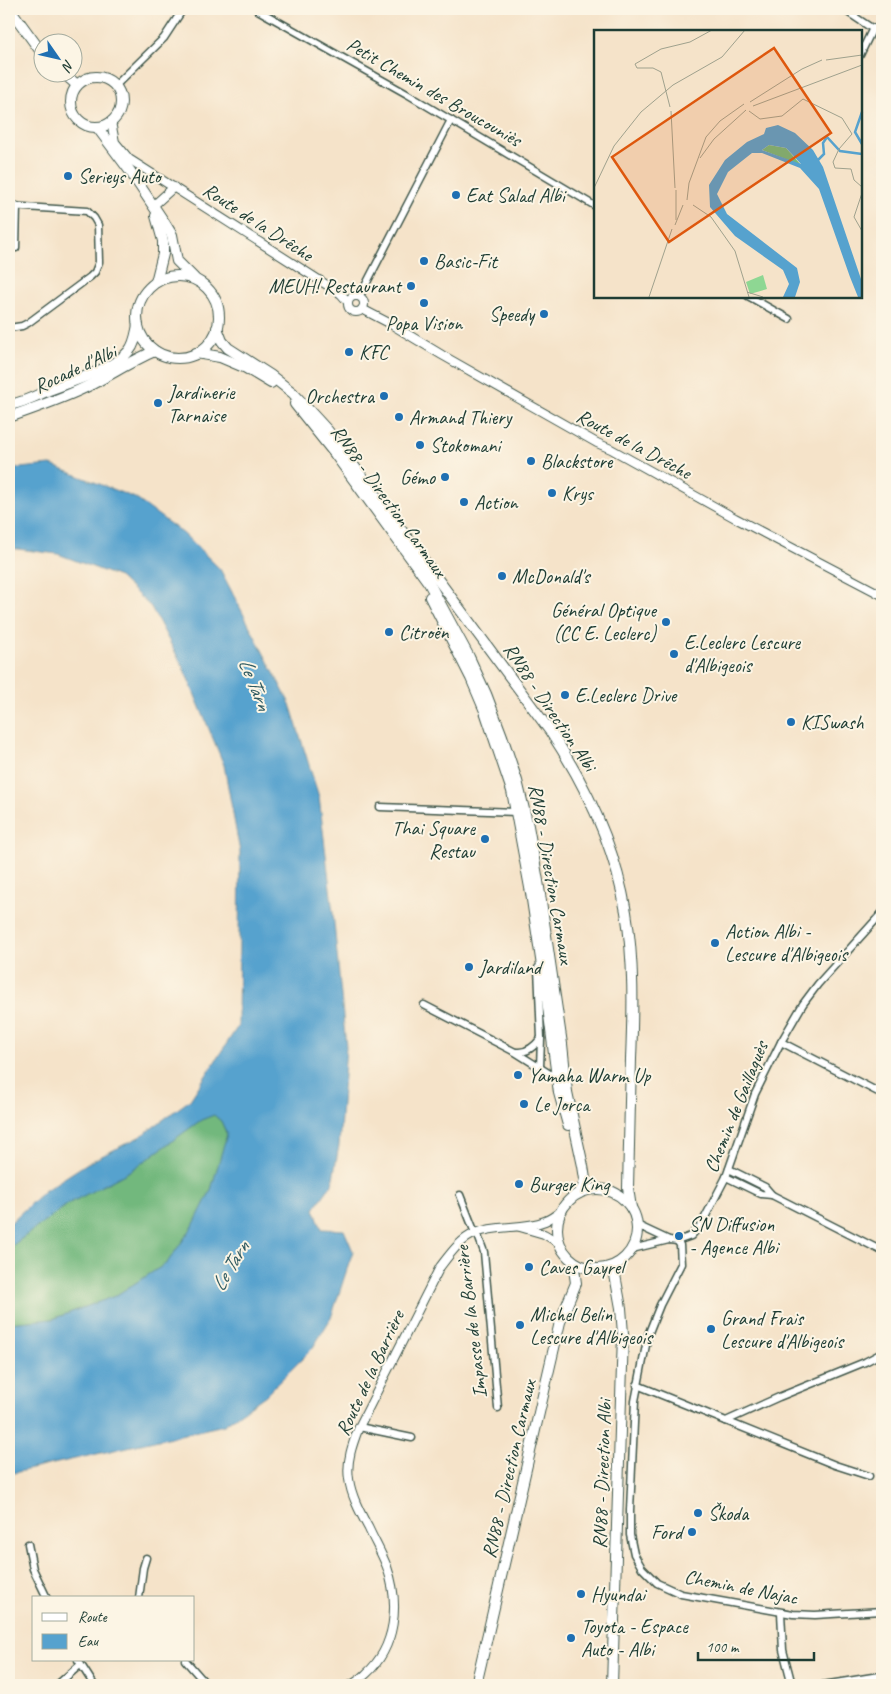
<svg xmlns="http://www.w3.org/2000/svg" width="891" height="1694" font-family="Caveat,sans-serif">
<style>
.forest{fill:#72b87d;stroke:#487a58}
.water{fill:#56a2ce;stroke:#3a7081}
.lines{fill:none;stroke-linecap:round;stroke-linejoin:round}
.minor-casing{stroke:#3f564a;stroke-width:9}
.tertiary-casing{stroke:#3f564a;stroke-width:10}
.primary-casing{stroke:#3f564a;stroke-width:12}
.trunk-casing{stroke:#3f564a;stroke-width:12}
.minor{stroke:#fff;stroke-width:6}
.tertiary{stroke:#fff;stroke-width:8}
.primary{stroke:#fff;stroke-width:10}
.trunk{stroke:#fff;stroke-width:10}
.poi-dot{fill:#1f6fb2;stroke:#fcf5e5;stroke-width:2}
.labels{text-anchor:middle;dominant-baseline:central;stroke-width:4;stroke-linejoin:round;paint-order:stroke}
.street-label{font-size:20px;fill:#1f3d34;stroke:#fcf5e5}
.poi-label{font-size:20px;fill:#1f3d34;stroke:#fcf5e5;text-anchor:start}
.water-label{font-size:21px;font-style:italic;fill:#305b62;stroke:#fcf5e5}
.inset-river{fill:none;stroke:#56a2ce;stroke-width:2.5}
.inset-road{fill:none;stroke:#9fa18d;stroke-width:1}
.view{fill:#de580e;fill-opacity:0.15;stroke:#de580e;stroke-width:2.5}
.inset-edge{fill:none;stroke:#1f3d34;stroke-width:2.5}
</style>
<rect width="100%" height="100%" fill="#fcf5e5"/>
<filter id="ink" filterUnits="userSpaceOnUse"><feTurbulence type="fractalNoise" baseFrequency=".02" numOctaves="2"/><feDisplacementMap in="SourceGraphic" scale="10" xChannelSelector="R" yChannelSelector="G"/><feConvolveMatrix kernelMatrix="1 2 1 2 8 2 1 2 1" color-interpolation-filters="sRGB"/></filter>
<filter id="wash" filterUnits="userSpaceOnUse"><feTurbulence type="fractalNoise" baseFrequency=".0096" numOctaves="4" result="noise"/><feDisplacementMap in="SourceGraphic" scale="20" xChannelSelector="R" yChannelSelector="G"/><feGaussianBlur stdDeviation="1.12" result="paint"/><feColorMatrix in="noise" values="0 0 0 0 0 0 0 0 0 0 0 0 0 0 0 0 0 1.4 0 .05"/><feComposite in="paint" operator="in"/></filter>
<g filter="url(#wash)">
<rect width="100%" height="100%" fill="#f5e3c9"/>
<!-- forest -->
<polygon class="forest" points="214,1115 221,1121 227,1135 211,1190 193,1226 167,1263 115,1296 52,1319 9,1323 9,1248 68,1204 132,1170 201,1120"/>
<!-- water -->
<polygon class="water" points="51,465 135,498 184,534 220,569 290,704 319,797 333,913 346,1047 339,1145 332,1184 314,1209 322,1229 344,1230 353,1251 331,1318 312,1349 266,1395 224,1425 9,1474 9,1323 53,1319 115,1296 167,1263 193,1226 211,1190 227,1134 221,1121 214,1115 201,1120 132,1170 68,1204 9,1248 9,1224 44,1191 86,1164 141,1136 190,1100 238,1026 240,852 224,765 184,669 151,607 119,577 58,554 9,548 9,469"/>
</g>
<g filter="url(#ink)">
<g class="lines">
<defs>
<g id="minor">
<polyline points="256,9 407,94 595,206"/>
<polyline points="843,9 882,35"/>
<polyline points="860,55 873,28"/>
<polyline points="115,86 164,38 183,9"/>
<polyline points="9,206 87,211 94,218 98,225 99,262 95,272 90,277 28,323 22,326 9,328"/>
<polyline points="16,248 17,206"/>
<polyline points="358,296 362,292 451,120"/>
<polyline points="748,296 789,319"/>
<polyline points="380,807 517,812"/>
<polyline points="424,1005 515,1052 558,1079"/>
<polyline points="781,1042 882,1094"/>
<path d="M517,1052C527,1053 535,1046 541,1038L538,968"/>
<polyline points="540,1067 541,1039"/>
<polyline points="726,1177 761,1194 772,1195 765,1187 729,1169"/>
<polyline points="460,1195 475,1233"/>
<polyline points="772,1195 882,1251"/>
<polyline points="637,1225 669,1240 677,1241 691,1236 701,1225 726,1177 755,1094 781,1042 803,1004 818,984 882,913"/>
<polyline points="477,1233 484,1252 498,1408"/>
<polyline points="677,1241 680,1245 681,1264 660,1305 648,1335 635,1401 630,1510 630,1535 634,1554 642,1568 657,1583 681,1594 793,1614 815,1615 882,1611"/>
<polyline points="632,1249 669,1240"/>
<polyline points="637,1385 726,1421 779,1397 865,1362 882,1353"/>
<polyline points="726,1421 835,1465 869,1476"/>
<polyline points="359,1427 412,1438"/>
<polyline points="28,1544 33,1569 47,1598"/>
<polyline points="139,1598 143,1568 146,1558"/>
<polyline points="781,1613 783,1650 792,1685"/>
<polyline points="78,1660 94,1685"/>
<polyline points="185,1660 207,1685"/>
<polyline points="57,1685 80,1665"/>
<polyline points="823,1685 879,1676 881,1685"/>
</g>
<g id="tertiary">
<polyline points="111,122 115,142 129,159 341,294 348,302"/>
<polyline points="153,206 174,187"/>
<circle cx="356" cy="304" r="8"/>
<polyline points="362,309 389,323 442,355 597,443 611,449 735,518 882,595"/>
<polyline points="520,1227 544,1234 559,1243"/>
<path d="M351,1685C356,1682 362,1678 366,1674C396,1647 400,1604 387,1567C382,1554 375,1542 369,1529C361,1514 351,1496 349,1479C346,1461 353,1443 359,1427L440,1267C450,1254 460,1239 476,1233C498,1224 523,1230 545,1221C550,1219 556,1215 561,1211"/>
</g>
<g id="primary">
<polyline points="10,9 42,53"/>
<polyline points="62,72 77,85"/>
<circle cx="96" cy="102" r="25"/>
<polyline points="97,127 130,171 164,222 172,235 177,261 194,278"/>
<circle cx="178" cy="317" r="41"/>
<polyline points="156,282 163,254 163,241 156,216"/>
<path d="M217,328L222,341L228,348L270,375L293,393L328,431L550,731C586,785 615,847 626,912C634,961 633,1010 631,1059C630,1102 629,1145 628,1188L631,1208"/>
<polyline points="196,353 220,357 246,368 271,383"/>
<polyline points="295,404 335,454 429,583 469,657 486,694 502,736 517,781 528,826 538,881 562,1044 567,1092 583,1166 585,1179 583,1187 579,1193"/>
<polyline points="430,597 471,678 485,711 512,791 531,893 547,999 559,1093 568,1125"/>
<circle cx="597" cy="1229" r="40"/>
<polyline points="476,1685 560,1322 576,1283 573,1262"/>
<polyline points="612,1685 623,1334 621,1308 615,1275 617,1264"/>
</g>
<g id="trunk">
<path d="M9,405C23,403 36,396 49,390C70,382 116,368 129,351C135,344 136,334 138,325"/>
<path d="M9,417C35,408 61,399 86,387C109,376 131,361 155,351"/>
</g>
</defs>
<!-- minor casing -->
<use href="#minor" class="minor-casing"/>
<!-- tertiary casing -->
<use href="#tertiary" class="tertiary-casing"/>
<!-- primary casing -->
<use href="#primary" class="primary-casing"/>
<!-- trunk casing -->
<use href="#trunk" class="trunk-casing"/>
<!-- minor -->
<use href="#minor" class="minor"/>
<!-- tertiary -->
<use href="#tertiary" class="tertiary"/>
<!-- primary -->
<use href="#primary" class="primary"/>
<!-- trunk -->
<use href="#trunk" class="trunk"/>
</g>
</g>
<!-- markers -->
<g class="poi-dot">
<circle cx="68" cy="176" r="5"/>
<circle cx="456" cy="195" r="5"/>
<circle cx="424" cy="261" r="5"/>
<circle cx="411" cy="286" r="5"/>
<circle cx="424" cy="303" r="5"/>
<circle cx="544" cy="314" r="5"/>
<circle cx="349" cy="352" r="5"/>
<circle cx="384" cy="396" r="5"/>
<circle cx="158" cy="403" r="5"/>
<circle cx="399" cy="417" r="5"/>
<circle cx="420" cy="445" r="5"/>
<circle cx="531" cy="461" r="5"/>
<circle cx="445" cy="477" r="5"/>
<circle cx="552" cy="493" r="5"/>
<circle cx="464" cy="502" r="5"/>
<circle cx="502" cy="576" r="5"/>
<circle cx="666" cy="622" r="5"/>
<circle cx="389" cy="632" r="5"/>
<circle cx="674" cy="654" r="5"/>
<circle cx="565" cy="695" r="5"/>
<circle cx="791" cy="722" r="5"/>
<circle cx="485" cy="839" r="5"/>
<circle cx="715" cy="943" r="5"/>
<circle cx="469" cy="967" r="5"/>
<circle cx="518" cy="1075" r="5"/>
<circle cx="524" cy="1104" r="5"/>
<circle cx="519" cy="1184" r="5"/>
<circle cx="679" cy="1236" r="5"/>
<circle cx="529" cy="1267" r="5"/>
<circle cx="520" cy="1325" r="5"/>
<circle cx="711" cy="1329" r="5"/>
<circle cx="698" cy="1513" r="5"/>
<circle cx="692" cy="1532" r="5"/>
<circle cx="581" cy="1594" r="5"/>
<circle cx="571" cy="1638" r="5"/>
</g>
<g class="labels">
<!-- street labels -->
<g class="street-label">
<text transform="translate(434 92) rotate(30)">Petit Chemin des Broucouniès</text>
<text transform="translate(258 222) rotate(33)">Route de la Drêche</text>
<text transform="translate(75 369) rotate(-25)">Rocade d'Albi</text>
<text transform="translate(634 444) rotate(28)">Route de la Drêche</text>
<text transform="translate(389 501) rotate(54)">RN88 - Direction Carmaux</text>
<text transform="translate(550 707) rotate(56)">RN88 - Direction Albi</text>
<text transform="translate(551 874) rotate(80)">RN88 - Direction Carmaux</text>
<text transform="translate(736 1107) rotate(-68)">Chemin de Gaillaguès</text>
<text transform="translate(471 1322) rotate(-97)">Impasse de la Barrière</text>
<text transform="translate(370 1373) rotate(-65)">Route de la Barrière</text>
<text transform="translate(509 1469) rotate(-77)">RN88 - Direction Carmaux</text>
<text transform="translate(602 1474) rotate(-88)">RN88 - Direction Albi</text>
<text transform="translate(741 1587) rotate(11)">Chemin de Najac</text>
</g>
<!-- poi labels -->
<g class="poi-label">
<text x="78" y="176">Serieys Auto</text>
<text x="466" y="195">Eat Salad Albi</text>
<text x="434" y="261">Basic-Fit</text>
<text x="401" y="286" text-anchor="end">MEUH! Restaurant</text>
<text x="534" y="314" text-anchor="end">Speedy</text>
<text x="424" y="323" text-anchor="middle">Popa Vision</text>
<text x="359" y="352">KFC</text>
<text x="168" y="392">Jardinerie<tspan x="168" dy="23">Tarnaise</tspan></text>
<text x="374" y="396" text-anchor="end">Orchestra</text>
<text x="409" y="417">Armand Thiery</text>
<text x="430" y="445">Stokomani</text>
<text x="541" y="461">Blackstore</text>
<text x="435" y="477" text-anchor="end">Gémo</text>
<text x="562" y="493">Krys</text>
<text x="474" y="502">Action</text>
<text x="512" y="576">McDonald's</text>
<text x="656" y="610" text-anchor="end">Général Optique<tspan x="656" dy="23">(CC E. Leclerc)</tspan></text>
<text x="399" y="632">Citroën</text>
<text x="684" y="642">E.Leclerc Lescure<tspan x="684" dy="23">d'Albigeois</tspan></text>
<text x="575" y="695">E.Leclerc Drive</text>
<text x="801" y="722">KISwash</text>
<text x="475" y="828" text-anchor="end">Thai Square<tspan x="475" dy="23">Restau</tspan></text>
<text x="725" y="931">Action Albi -<tspan x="725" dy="23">Lescure d'Albigeois</tspan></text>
<text x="479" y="967">Jardiland</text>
<text x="528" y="1075">Yamaha Warm Up</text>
<text x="534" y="1104">Le Jorca</text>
<text x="529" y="1184">Burger King</text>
<text x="689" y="1224">SN Diffusion<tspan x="689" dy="23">- Agence Albi</tspan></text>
<text x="539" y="1267">Caves Gayrel</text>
<text x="530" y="1314">Michel Belin<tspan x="530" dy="23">Lescure d'Albigeois</tspan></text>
<text x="721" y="1318">Grand Frais<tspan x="721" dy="23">Lescure d'Albigeois</tspan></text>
<text x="708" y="1513">Škoda</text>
<text x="682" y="1532" text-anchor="end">Ford</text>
<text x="591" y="1594">Hyundai</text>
<text x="581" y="1626">Toyota - Espace<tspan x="581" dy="23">Auto - Albi</tspan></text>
</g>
<!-- water labels -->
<g class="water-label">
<text transform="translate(255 684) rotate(68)">Le Tarn</text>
<text transform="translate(230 1266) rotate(-59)">Le Tarn</text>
</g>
</g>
<!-- overview -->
<g transform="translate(594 30)">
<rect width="268" height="268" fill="#f5e3c9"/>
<path d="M169,245L173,259L156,264L152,252Z" fill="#8ed793"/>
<path d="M175,115L192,118L207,135L168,120Z" fill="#72b87d"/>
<path d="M184,95L201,103L219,120L229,137L267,249V267H264L256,247L225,159L206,138L168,123H158L134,142L123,164L133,184L203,238L206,252L201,267H189L195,254L189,240L141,206L116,177L115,155L131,130L153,112L170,104L172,98ZM175,115L192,118L207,134L168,120Z" fill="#56a2ce" fill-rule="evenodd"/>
<path class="inset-river" d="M268,82L261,102L268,114M224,130L230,124L229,113L233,107L246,121L268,124"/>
<path class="inset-road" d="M232,30L268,25M156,72L208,39L228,30M159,76L268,35M76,77L67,42L59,38H43L41,34L67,19L96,12L118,0M77,81L81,158M155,81L166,89L188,86L209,69L248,88L258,104L245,119L239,132L241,138L257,139L260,150L268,157M106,128L120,109L152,80M0,158L20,116L47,82L79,55L128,27L151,0M82,160V190M268,163L260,187L268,201M93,170L95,153L112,107L126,91L150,74M99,175L117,187L141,221L155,267M81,195L89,175M153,262L169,267M55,267L78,199"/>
<path class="view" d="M180,18L237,103L75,212L18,127Z"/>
<rect width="268" height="268" class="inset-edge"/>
</g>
<!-- margin -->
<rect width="891" height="1694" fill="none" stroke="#fcf5e5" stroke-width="30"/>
<!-- legend -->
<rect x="32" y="1596" width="162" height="65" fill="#fcf5e5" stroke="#a4ab9e"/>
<rect x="42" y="1613" width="25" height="8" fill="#ffffff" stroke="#a4ab9e"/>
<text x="78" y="1622" font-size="15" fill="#1f3d34">Route</text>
<rect x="42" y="1634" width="25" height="15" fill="#56a2ce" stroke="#a4ab9e"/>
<text x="78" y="1646" font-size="15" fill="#1f3d34">Eau</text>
<!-- north arrow -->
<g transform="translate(58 58) rotate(124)"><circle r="24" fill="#fcf5e5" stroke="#a4ab9e"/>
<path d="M0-4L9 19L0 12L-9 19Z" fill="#1f6fb2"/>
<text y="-8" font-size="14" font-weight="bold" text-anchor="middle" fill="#1f3d34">N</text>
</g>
<!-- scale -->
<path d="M698 1652v8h116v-8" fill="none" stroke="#1f3d34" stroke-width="2.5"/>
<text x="706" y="1652" font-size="15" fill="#1f3d34" stroke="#fcf5e5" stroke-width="4" paint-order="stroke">100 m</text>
</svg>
